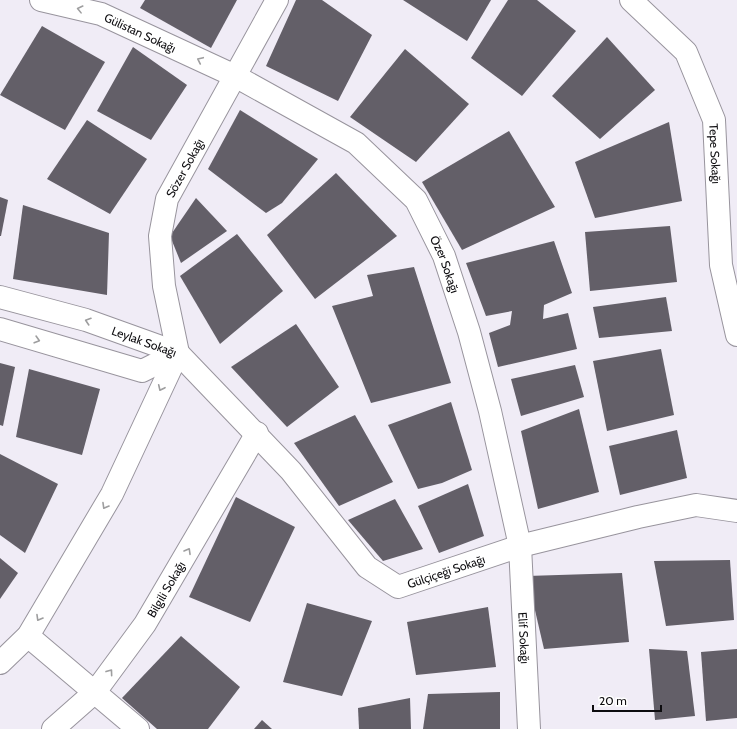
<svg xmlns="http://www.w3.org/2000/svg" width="737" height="729" font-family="Cabin,sans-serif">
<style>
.building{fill:#635f68}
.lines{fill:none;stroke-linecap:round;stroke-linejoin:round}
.minor-casing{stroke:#98949d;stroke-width:24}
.secondary-casing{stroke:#98949d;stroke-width:24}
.minor{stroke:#fff;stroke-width:22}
.secondary{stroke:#fff;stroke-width:22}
.oneway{stroke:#9e9e9f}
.labels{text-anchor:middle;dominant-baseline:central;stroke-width:4;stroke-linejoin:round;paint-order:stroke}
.street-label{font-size:12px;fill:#0d0c0f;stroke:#fff}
</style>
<rect width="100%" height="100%" fill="#f0ecf6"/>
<!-- building -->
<g class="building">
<polygon points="145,0 237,0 211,48 140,8"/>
<polygon points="296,0 322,0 372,35 338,101 266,66"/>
<polygon points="403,0 491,0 467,41"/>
<polygon points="508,0 537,0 576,31 522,96 471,58"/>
<polygon points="42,26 105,62 65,130 0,95"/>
<polygon points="607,37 655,90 600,139 552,96"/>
<polygon points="133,47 187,85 151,140 97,111"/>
<polygon points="405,49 469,104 416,162 350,117"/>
<polygon points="240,110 318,159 282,203 266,213 208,169"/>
<polygon points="87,120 147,159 110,214 47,179"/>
<polygon points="669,122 682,201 595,218 575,162"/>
<polygon points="509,131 555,207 462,250 422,182"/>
<polygon points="336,173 397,236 315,299 267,235"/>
<polygon points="0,197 8,200 1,236 0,236"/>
<polygon points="196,198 227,231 181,263 170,236"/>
<polygon points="23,205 109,233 107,295 13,279"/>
<polygon points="670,226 677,282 590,291 585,232"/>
<polygon points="237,234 283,291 220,344 180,276"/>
<polygon points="554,241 572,293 544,305 543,319 568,313 577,349 498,367 489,333 510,325 512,311 486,316 466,263"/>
<polygon points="414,267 451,383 371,403 332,306 373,296 367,275"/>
<polygon points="666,297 672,331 599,338 593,307"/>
<polygon points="296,324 339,387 287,427 231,367"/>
<polygon points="661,349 674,415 607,431 593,361"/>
<polygon points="0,363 15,367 3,426 0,425"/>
<polygon points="575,365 584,397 521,416 511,379"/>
<polygon points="29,369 100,389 82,455 16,437"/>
<polygon points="451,402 472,470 442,483 418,489 388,425"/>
<polygon points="579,409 599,492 538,509 521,431"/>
<polygon points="355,415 393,482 339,506 294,443"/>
<polygon points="677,430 687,478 620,495 609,446"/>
<polygon points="0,454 58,484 25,553 0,535"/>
<polygon points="468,484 484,536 439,553 418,506"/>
<polygon points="236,497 295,527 250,622 189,597"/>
<polygon points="395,499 423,549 383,561 348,520"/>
<polygon points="0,558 18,573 0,599"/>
<polygon points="730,560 734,620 666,626 654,561"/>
<polygon points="622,573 629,642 544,649 527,576"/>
<polygon points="307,603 372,621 342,696 283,682"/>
<polygon points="488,607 496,667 416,675 407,622"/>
<polygon points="181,636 240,687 208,729 157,729 122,698"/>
<polygon points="649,649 687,651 695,716 655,720"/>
<polygon points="737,649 737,718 706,721 701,652"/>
<polygon points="500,692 500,729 423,729 428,694"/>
<polygon points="410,698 411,729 359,729 358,708"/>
<polygon points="262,720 272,729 254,729"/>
</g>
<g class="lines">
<defs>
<g id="minor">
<path id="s1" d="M41,0L101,14L235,76L356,143L416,200L444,256L469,332L490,411L520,546L529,729"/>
<path id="s2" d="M0,297L86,320L178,353L291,471L367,567L398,587L520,546L638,517L696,505L737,511"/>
<polyline points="0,329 142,371 178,353"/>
<path id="s3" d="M178,353L164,286L160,236L167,199L277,0"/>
<polyline points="28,636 138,729"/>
<polyline points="0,663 28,636 112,494 178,353"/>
<path id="s4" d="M53,729L95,692L145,624L257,433"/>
</g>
<g id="secondary">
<path id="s5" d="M631,0L686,52L714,120L721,265L737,335"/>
</g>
</defs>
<!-- minor casing -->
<use href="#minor" class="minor-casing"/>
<!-- secondary casing -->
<use href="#secondary" class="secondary-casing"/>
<!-- minor -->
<use href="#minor" class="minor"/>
<!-- secondary -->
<use href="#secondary" class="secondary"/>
</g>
<!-- one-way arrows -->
<defs><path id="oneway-chevron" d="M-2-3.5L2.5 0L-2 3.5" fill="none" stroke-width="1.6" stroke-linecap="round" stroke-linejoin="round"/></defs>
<g class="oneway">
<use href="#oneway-chevron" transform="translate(80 9) rotate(-166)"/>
<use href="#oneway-chevron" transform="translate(200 60) rotate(-155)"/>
<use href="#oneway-chevron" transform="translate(88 321) rotate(-162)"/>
<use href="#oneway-chevron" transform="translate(37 340) rotate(16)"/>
<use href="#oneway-chevron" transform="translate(161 388) rotate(115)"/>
<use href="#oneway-chevron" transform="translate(105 506) rotate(120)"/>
<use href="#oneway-chevron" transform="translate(188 551) rotate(-60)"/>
<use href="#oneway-chevron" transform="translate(39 618) rotate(120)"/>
<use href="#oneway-chevron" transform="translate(110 672) rotate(-54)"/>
</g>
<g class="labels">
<!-- street labels -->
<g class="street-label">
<text stroke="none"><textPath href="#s1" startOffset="105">Gülistan Sokağı</textPath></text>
<text stroke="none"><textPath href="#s5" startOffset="183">Tepe Sokağı</textPath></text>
<text stroke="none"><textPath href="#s3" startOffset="192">Sözer Sokağı</textPath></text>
<text stroke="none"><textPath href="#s1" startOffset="501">Özer Sokağı</textPath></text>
<text stroke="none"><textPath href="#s2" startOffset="151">Leylak Sokağı</textPath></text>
<text stroke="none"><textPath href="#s2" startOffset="560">Gülçiçeği Sokağı</textPath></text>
<text stroke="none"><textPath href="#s4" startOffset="181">Bilgili Sokağı</textPath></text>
<text stroke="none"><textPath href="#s1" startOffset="885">Elif Sokağı</textPath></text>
</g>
</g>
<!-- scale -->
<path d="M593 705v6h68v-6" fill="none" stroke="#0d0c0f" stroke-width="2"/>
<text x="599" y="705" font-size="12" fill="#0d0c0f" stroke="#ffffff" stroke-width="3" paint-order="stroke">20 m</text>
</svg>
